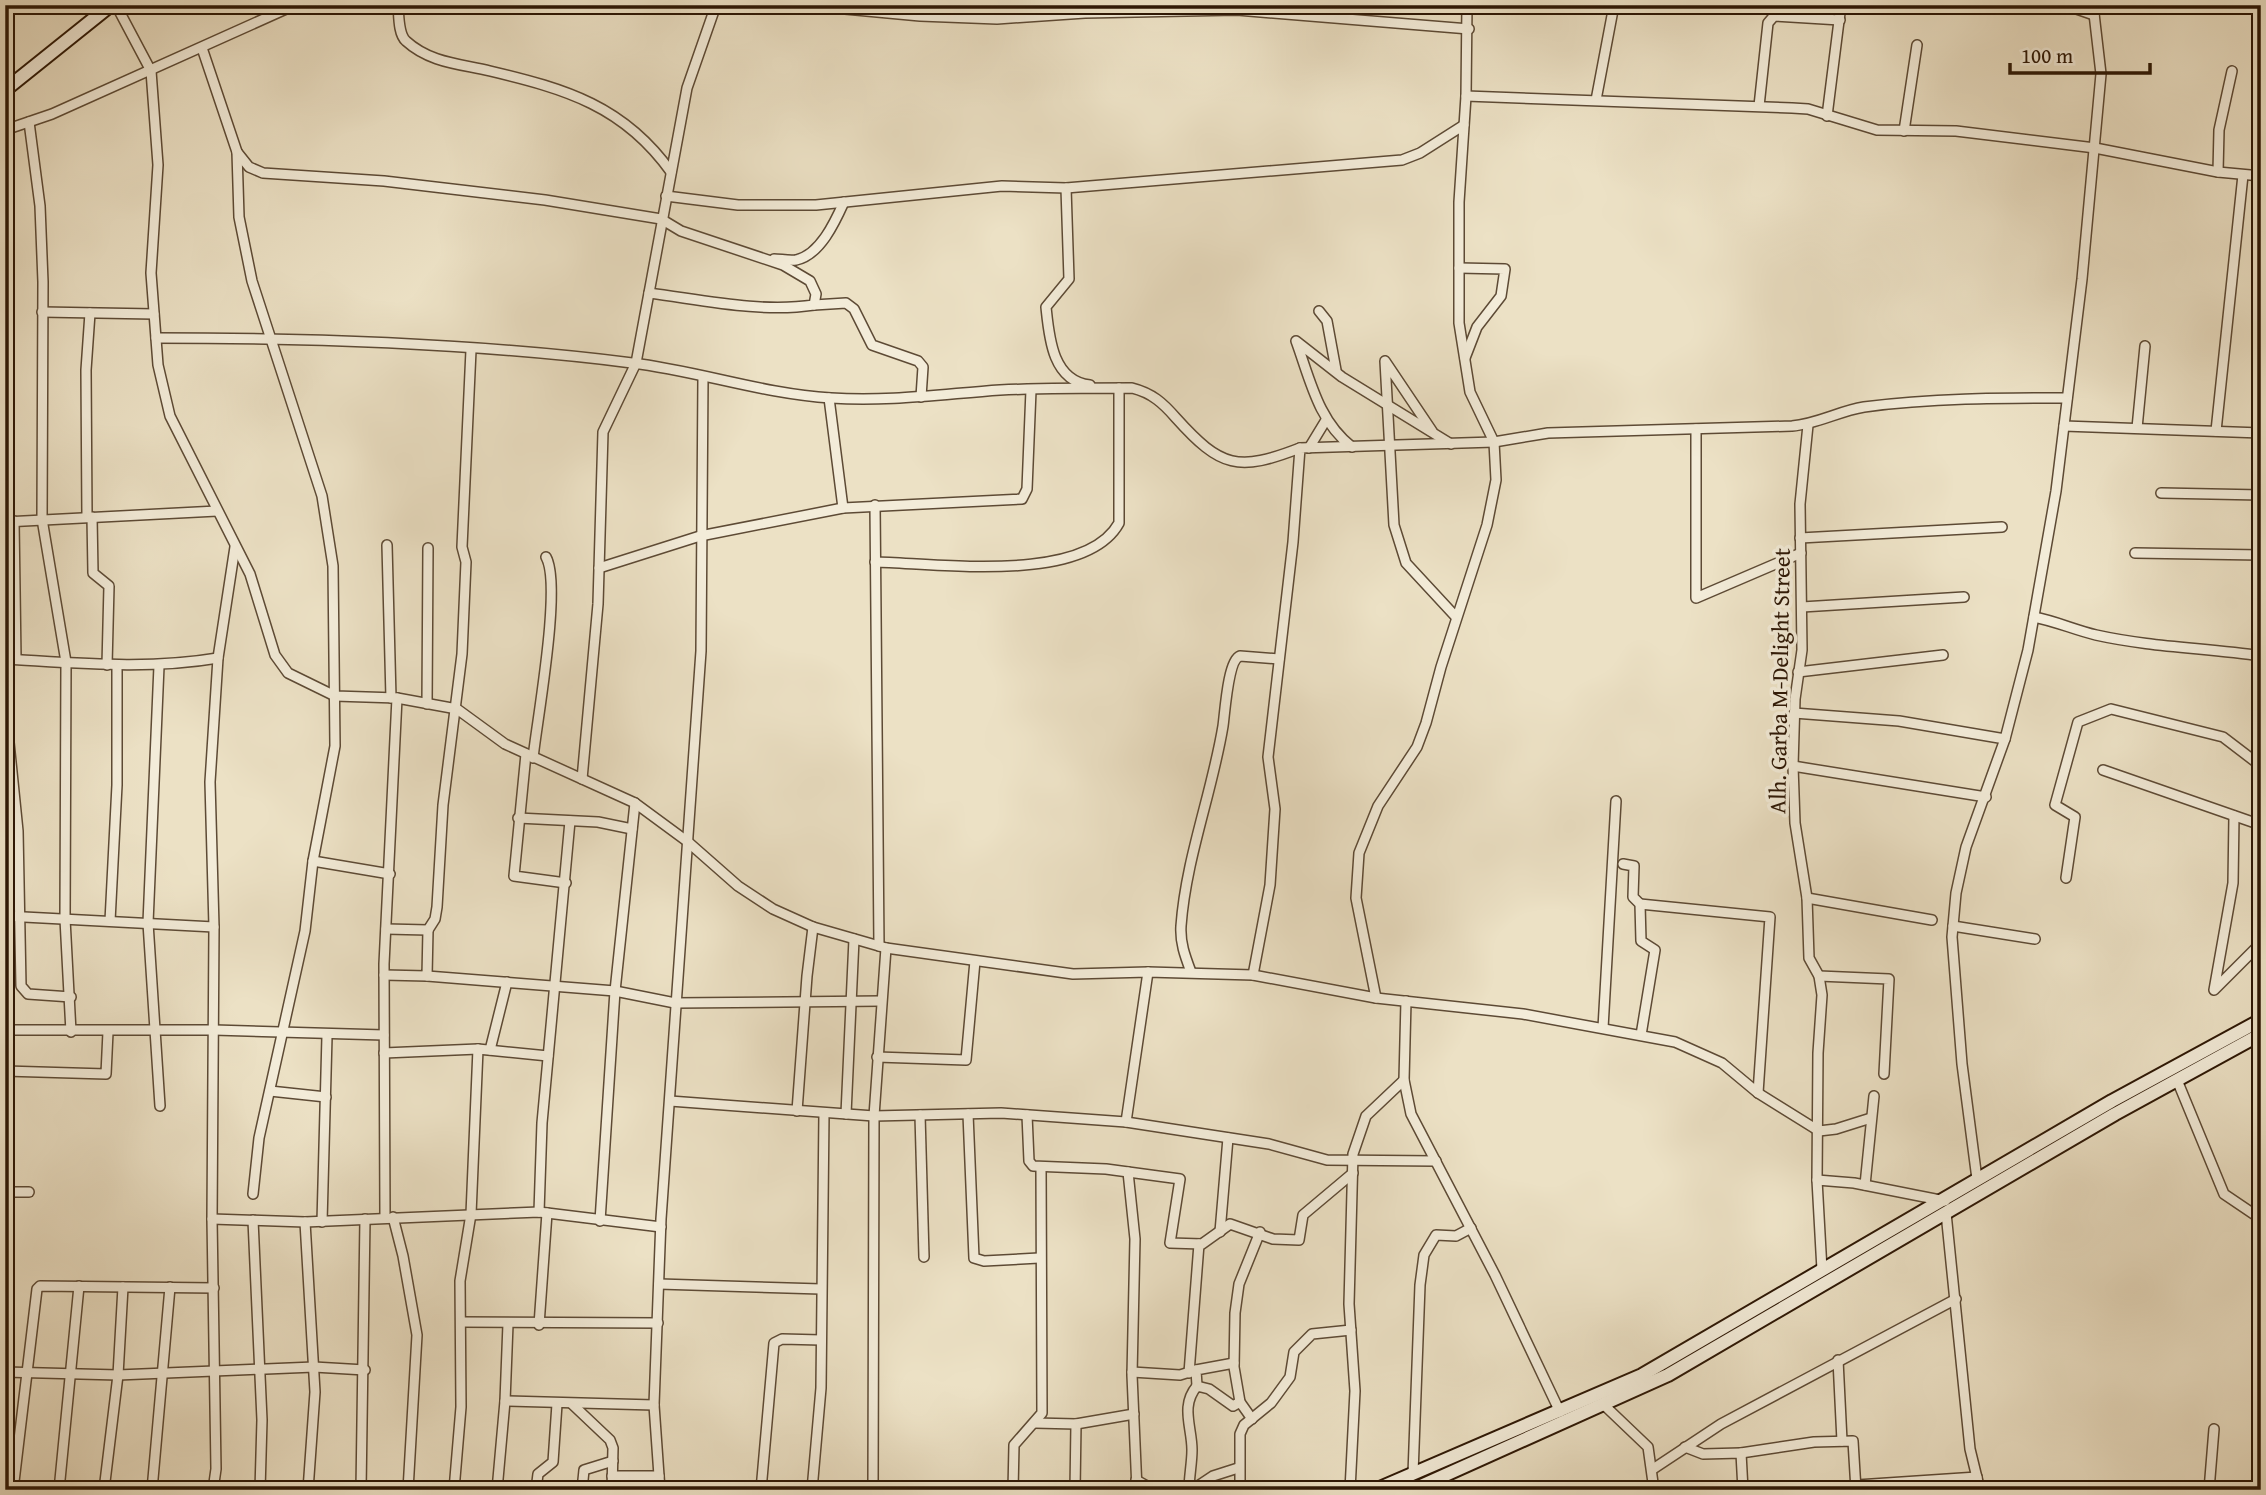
<svg xmlns="http://www.w3.org/2000/svg" width="2266" height="1495" font-family="'Gentium Book Plus',serif">
<style>
.lines{fill:none;stroke-linecap:round;stroke-linejoin:round}
.street-casing{stroke:#5d4a35;stroke-width:12}
.secondary-casing{stroke:#2d1705;stroke-width:16}
.street{stroke:#f3ecd9;stroke-width:9}
.secondary{stroke:#f3ecd9;stroke-width:12}
.labels{text-anchor:middle;dominant-baseline:central;stroke-width:7;stroke-linejoin:round;paint-order:stroke}
.street-label{font-size:23px;fill:#2d1705;stroke:#f3ecd9}
</style>
<rect width="100%" height="100%" fill="#ece1c5"/>
<filter id="stains"><feTurbulence type="fractalNoise" baseFrequency=".00286" numOctaves="4"/><feColorMatrix values="0 0 0 0 .2 0 0 0 0 .09 0 0 0 0 .02 0 0 0 .5 -.17"/></filter>
<radialGradient id="worn" r=".72"><stop offset=".6" stop-color="#630" stop-opacity="0"/><stop offset="1" stop-color="#630" stop-opacity=".3"/></radialGradient>
<g class="lines">
<defs>
<g id="street">
<polyline points="116,5 151,71 158,165 151,273 158,365 170,416 250,574 275,655 288,673 335,696 397,698 457,709 505,744 635,803 688,842 738,886 773,909 813,927 886,948 1073,974 1148,972 1253,975 1376,998 1523,1014 1675,1042 1722,1063 1758,1093 1819,1131 1836,1129 1871,1118"/>
<path d="M398,5C399,15 398,34 406,41C430,63 461,64 490,71C566,89 624,106 671,172"/>
<polyline points="802,5 920,16 997,19 1085,13 1237,10 1469,29"/>
<polyline points="2065,5 2094,15"/>
<polyline points="202,48 237,152 239,217 252,281 322,496 333,566 335,746 313,861 305,931 259,1138 253,1194"/>
<polyline points="1466,96 1792,108 1808,109 1877,130 1956,131 2095,148 2218,172 2261,176"/>
<polyline points="1596,100 1614,5"/>
<polyline points="1759,106 1768,23 1774,16 1840,20"/>
<polyline points="1827,116 1841,5"/>
<polyline points="29,122 40,206 43,282 42,519 66,662 65,919 71,1032"/>
<polyline points="5,130 52,114 295,5"/>
<polyline points="1904,131 1917,45"/>
<path d="M237,152L249,167L263,173L384,181L545,200L661,219L681,231L783,265L810,281L816,294L814,305C760,313 703,300 649,293"/>
<polyline points="2218,172 2219,130 2232,71"/>
<path d="M1066,188L1069,279L1046,307C1049,336 1052,381 1090,385"/>
<polyline points="666,196 738,205 816,205 1002,186 1066,188 1402,160 1420,153 1464,125"/>
<path d="M774,259C780,259 789,261 796,260C820,255 835,222 844,202"/>
<polyline points="1459,268 1505,269 1501,296 1477,327 1465,358"/>
<polyline points="814,305 846,303 854,309 872,345 918,361 923,367 921,397"/>
<polyline points="1319,311 1327,321 1336,370"/>
<polyline points="42,312 154,314"/>
<path d="M156,338C314,338 475,343 632,363C699,371 763,394 831,398C887,402 943,394 1000,390C1044,388 1089,388 1132,388C1152,393 1163,403 1176,418C1221,468 1238,472 1300,448"/>
<polyline points="829,398 843,508"/>
<polyline points="1808,425 1800,504 1802,650 1795,699 1793,766 1795,823 1807,898 1809,958 1819,976 1822,995 1818,1053 1817,1180 1822,1270"/>
<polyline points="2064,426 2261,433"/>
<polyline points="2137,428 2145,346"/>
<polyline points="1696,429 1696,598 1801,553"/>
<polyline points="1432,431 1385,361 1394,525 1406,563 1456,617"/>
<polyline points="2216,431 2243,175"/>
<path d="M1352,447C1318,421 1310,379 1296,341L1342,377L1451,444"/>
<polyline points="1309,448 1326,420"/>
<polyline points="2161,493 2261,495"/>
<polyline points="875,505 879,946"/>
<polyline points="87,517 86,370 90,313"/>
<polyline points="92,517 93,573 109,586 107,665"/>
<polyline points="14,521 16,659"/>
<polyline points="5,522 217,511"/>
<polyline points="1800,538 2002,527"/>
<polyline points="387,545 391,698"/>
<polyline points="2135,553 2261,555"/>
<path d="M875,562C935,563 1085,585 1119,523V388"/>
<polyline points="599,568 700,536 843,508 1022,499 1027,489 1031,390"/>
<polyline points="1802,607 1964,597"/>
<path d="M2034,617C2055,621 2075,630 2096,635C2150,647 2206,648 2261,656"/>
<path d="M5,659C77,663 147,670 218,658"/>
<polyline points="159,666 148,923 160,1106"/>
<polyline points="1798,672 1943,655"/>
<polyline points="5,703 18,831 21,986 28,994 71,997"/>
<polyline points="427,704 428,548"/>
<polyline points="1794,713 1899,721 2005,739"/>
<polyline points="526,754 514,876 566,883"/>
<path d="M533,758C537,720 562,585 546,557"/>
<polyline points="1793,766 1986,797"/>
<polyline points="2103,770 2261,825"/>
<polyline points="582,779 598,604 603,432 636,363 687,88 716,5"/>
<polyline points="2234,816 2233,883 2214,990 2261,943"/>
<polyline points="518,818 598,822 632,829"/>
<polyline points="313,861 390,874"/>
<polyline points="1623,864 1634,866 1633,897 1640,904 1641,941 1655,950 1641,1035"/>
<polyline points="2066,878 2075,817 2055,805 2078,722 2111,709 2223,737 2261,766"/>
<polyline points="1807,898 1932,920"/>
<polyline points="1640,904 1770,917 1758,1093"/>
<polyline points="5,916 214,927"/>
<polyline points="110,921 117,785 117,666"/>
<polyline points="1953,926 2035,939"/>
<polyline points="386,929 428,930 435,919 437,907 443,805 462,654 466,562 462,547 471,350"/>
<path d="M1191,972C1185,956 1180,943 1181,926C1186,858 1212,793 1223,726C1225,712 1228,660 1240,656L1279,659"/>
<polyline points="384,975 427,976 428,930"/>
<path d="M1253,975L1270,885L1275,809L1268,757L1293,542L1300,448L1494,442L1548,433L1792,426C1817,424 1839,411 1864,407C1931,398 1999,398 2067,398"/>
<polyline points="427,976 615,991 675,1003 881,1001"/>
<polyline points="1819,976 1889,979 1884,1074"/>
<polyline points="1376,998 1356,898 1359,853 1378,806 1417,747 1426,723 1441,667 1487,525 1496,480 1494,442 1470,392 1459,323 1459,202 1466,96 1467,5"/>
<polyline points="1406,1001 1404,1080 1411,1114 1495,1275 1560,1412"/>
<polyline points="1603,1028 1616,801"/>
<polyline points="5,1030 214,1030 384,1035"/>
<polyline points="490,1050 507,982"/>
<polyline points="384,1053 478,1049 548,1056"/>
<polyline points="877,1057 966,1060 975,961"/>
<polyline points="5,1071 106,1074 108,1032"/>
<polyline points="2177,1080 2224,1194 2261,1219"/>
<polyline points="270,1091 326,1097"/>
<polyline points="670,1101 874,1116 1001,1113 1126,1122 1269,1144 1327,1160 1436,1161"/>
<polyline points="797,1111 807,976 813,927"/>
<polyline points="846,1114 854,939"/>
<polyline points="968,1114 974,1258 984,1261 1039,1258"/>
<polyline points="920,1115 924,1257"/>
<polyline points="1027,1115 1029,1161 1033,1166 1106,1169 1180,1179 1170,1243 1202,1244 1230,1224 1273,1239 1299,1240 1303,1215 1353,1173"/>
<polyline points="1126,1122 1148,972"/>
<polyline points="1128,1172 1135,1239 1132,1375 1137,1490"/>
<polyline points="1977,1179 1962,1064 1952,937 1956,893 1966,847 2005,739 2028,650 2056,491 2082,279 2101,74 2093,5"/>
<polyline points="1817,1180 1854,1183 1945,1201"/>
<polyline points="1865,1185 1874,1096"/>
<polyline points="5,1192 29,1192"/>
<polyline points="539,1212 542,1123 570,821"/>
<polyline points="1946,1213 1970,1449 1980,1490"/>
<polyline points="385,1217 384,964 397,698"/>
<polyline points="393,1217 403,1256 417,1335 408,1490"/>
<polyline points="212,1219 305,1222 539,1212 661,1227"/>
<polyline points="253,1220 262,1420 260,1490"/>
<polyline points="600,1221 615,991 635,803"/>
<polyline points="305,1222 315,1392 308,1490"/>
<polyline points="322,1222 327,1036"/>
<polyline points="1220,1232 1228,1138"/>
<polyline points="659,1284 821,1289"/>
<polyline points="461,1322 658,1323"/>
<polyline points="539,1325 547,1213"/>
<polyline points="1838,1360 1842,1441"/>
<polyline points="5,1372 118,1375 314,1367 365,1370"/>
<polyline points="1132,1372 1180,1375 1196,1370"/>
<polyline points="1189,1373 1199,1244"/>
<polyline points="1197,1386 1196,1370 1234,1363"/>
<polyline points="505,1401 654,1405"/>
<polyline points="572,1404 610,1440 613,1448 612,1490"/>
<polyline points="1604,1405 1648,1447 1654,1490"/>
<polyline points="1252,1419 1240,1402 1234,1367 1235,1313 1239,1284 1260,1232"/>
<polyline points="1035,1423 1076,1424 1134,1414"/>
<polyline points="1685,1447 1703,1454 1741,1453 1743,1490"/>
<polyline points="1741,1453 1814,1442 1853,1441 1856,1490"/>
<polyline points="1653,1469 1721,1424 1956,1299"/>
<polyline points="1413,1474 1420,1285 1424,1255 1436,1235 1456,1236 1471,1228"/>
<polyline points="612,1476 659,1476"/>
<polyline points="1136,1480 1154,1490"/>
<polyline points="1857,1485 1977,1477"/>
<polyline points="13,1490 37,1289 40,1286 214,1288"/>
<polyline points="59,1490 79,1286"/>
<polyline points="104,1490 118,1375 123,1287"/>
<polyline points="152,1490 170,1287"/>
<polyline points="213,1490 216,1469 212,1219 214,927 210,782 218,658 235,547"/>
<polyline points="361,1490 365,1219"/>
<polyline points="454,1490 461,1407 460,1281 471,1214 478,1049"/>
<polyline points="497,1490 505,1401 508,1324"/>
<polyline points="536,1490 538,1474 553,1462 557,1404"/>
<polyline points="582,1490 584,1470 613,1461"/>
<polyline points="660,1490 654,1405 661,1219 701,651 703,377"/>
<polyline points="761,1490 774,1343 782,1339 821,1340"/>
<polyline points="812,1490 821,1388 824,1113"/>
<polyline points="873,1490 874,1116 886,948"/>
<polyline points="1013,1490 1014,1445 1042,1413 1041,1168"/>
<polyline points="1075,1490 1076,1424"/>
<path d="M1189,1490C1189,1477 1192,1463 1192,1450C1192,1427 1180,1406 1197,1386L1209,1389L1233,1406L1240,1402"/>
<polyline points="1192,1490 1213,1476 1238,1468"/>
<polyline points="1240,1490 1240,1434 1244,1425 1271,1403 1290,1377 1294,1352 1312,1334 1351,1330"/>
<polyline points="1350,1490 1355,1391 1349,1304 1353,1154 1366,1116 1404,1080"/>
<polyline points="2209,1490 2214,1429"/>
<polyline points="2259,1490 2261,1477"/>
</g>
<g id="secondary">
<polyline points="5,90 111,5"/>
<polyline points="1375,1490 1642,1375 2112,1101 2261,1020"/>
<polyline points="1412,1490 1668,1375 2115,1114 2261,1034"/>
</g>
</defs>
<!-- street casing -->
<use href="#street" class="street-casing"/>
<!-- secondary casing -->
<use href="#secondary" class="secondary-casing"/>
<!-- street -->
<use href="#street" class="street"/>
<!-- secondary -->
<use href="#secondary" class="secondary"/>
</g>
<g class="labels">
<!-- street labels -->
<g class="street-label">
<text transform="translate(1779 681) rotate(-89)">Alh. Garba M-Delight Street</text>
</g>
</g>
<!-- margin -->
<rect width="2266" height="1495" fill="none" stroke="#ece1c5" stroke-width="28"/>
<rect x="7" y="7" width="2252" height="1481" fill="none" stroke="#2d1705" stroke-width="3.5"/>
<rect x="14" y="14" width="2238" height="1467" fill="none" stroke="#2d1705" stroke-width="2"/>
<!-- scale -->
<path d="M2010 63v10h140v-10" fill="none" stroke="#2d1705" stroke-width="3.5"/>
<text x="2021" y="63" font-size="21" fill="#2d1705" stroke="#f3ecd9" stroke-width="5" paint-order="stroke">100 m</text>
<rect width="100%" height="100%" filter="url(#stains)"/>
<rect width="100%" height="100%" fill="url(#worn)"/>
</svg>
